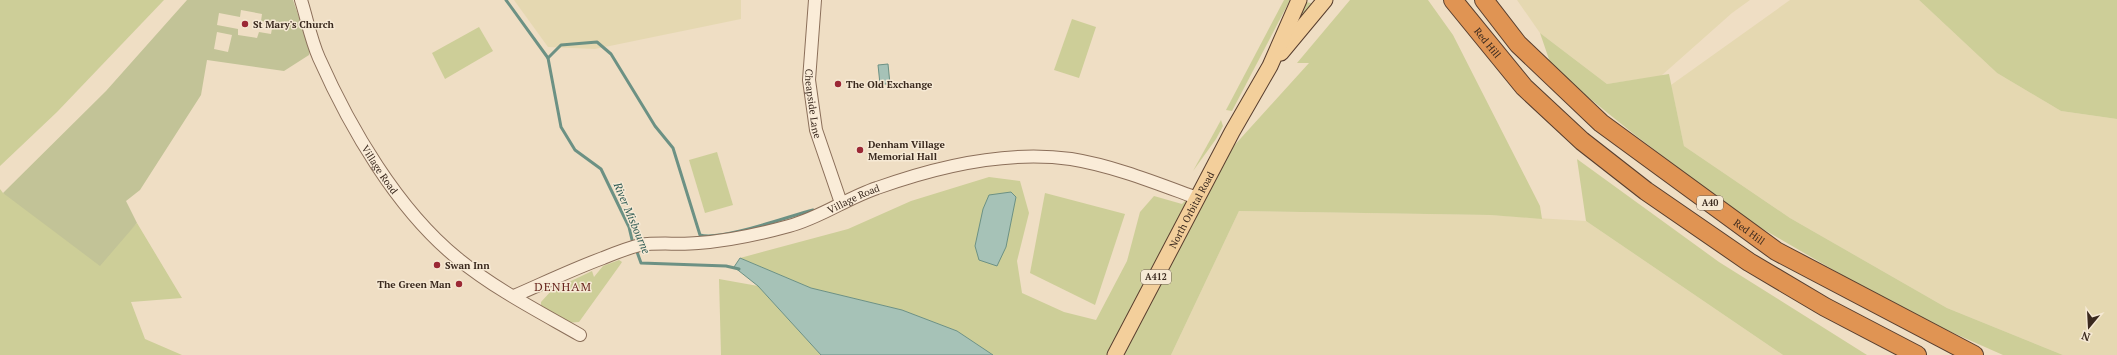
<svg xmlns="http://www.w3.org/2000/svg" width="2117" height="355" font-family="'PT Serif',serif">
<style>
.farmland{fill:#e5d8b1}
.green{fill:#cdce98}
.cemetery{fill:#c2c397;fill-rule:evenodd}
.water{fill:#a6c2b7;stroke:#6c9184}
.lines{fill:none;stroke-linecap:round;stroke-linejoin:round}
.stream{stroke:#6c9184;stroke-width:3}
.minor-casing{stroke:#8b6f5a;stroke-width:14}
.major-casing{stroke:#583e2e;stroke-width:17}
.highway-casing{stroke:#583e2e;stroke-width:20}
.minor{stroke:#faecd8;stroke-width:12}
.major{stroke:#f3cf9b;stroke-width:15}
.highway{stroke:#e09453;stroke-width:18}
.poi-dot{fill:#9b2835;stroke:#f6e9d4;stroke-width:1.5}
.labels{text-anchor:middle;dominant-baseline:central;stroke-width:3;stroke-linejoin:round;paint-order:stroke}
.shield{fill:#f6e9d4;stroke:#726355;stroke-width:1}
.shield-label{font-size:9px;font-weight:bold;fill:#3a291e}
.poi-label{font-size:10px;font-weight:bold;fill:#3a291e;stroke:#f6e9d4;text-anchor:start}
.street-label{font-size:10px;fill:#3a291e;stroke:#f6e9d4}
.water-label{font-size:11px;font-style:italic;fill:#2d5a53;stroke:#f6e9d4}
.quarter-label{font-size:12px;letter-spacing:1px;fill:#68251d;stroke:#f6e9d4}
</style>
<rect width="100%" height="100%" fill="#efdec4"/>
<!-- farmland -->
<g class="farmland">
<polygon points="514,0 741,0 741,19 595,49 548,47"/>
<polygon points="1517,0 1750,0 1732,13 1661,76 1607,84 1540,33"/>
<polygon points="1790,0 1919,0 1997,73 2061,111 2117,119 2117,355 2063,355 1947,308 1790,218 1684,146 1671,85"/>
<polygon points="1239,211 1490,215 1586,221 1783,355 1171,355"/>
</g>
<!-- green -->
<g class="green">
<polygon points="0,0 164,0 57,112 0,166"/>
<polygon points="1284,0 1290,0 1232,111 1226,110"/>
<polygon points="1350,0 1428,0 1453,35 1540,206 1542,219 1490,215 1239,211 1171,355 1124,355 1222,159 1309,63 1297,63"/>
<polygon points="1919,0 2117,0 2117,119 2061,111 1997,73"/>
<polygon points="1306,2 1315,4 1287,34"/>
<polygon points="1072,19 1096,27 1079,78 1054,70"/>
<polygon points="479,27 493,51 445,79 432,53"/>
<polygon points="1540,33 1607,84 1669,74 1684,146 1790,218 1947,308 2063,355 2003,355 1906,312 1749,221 1635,135 1552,68"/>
<polygon points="1221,120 1223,126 1216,139 1193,171"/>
<polygon points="717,152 733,205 705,213 689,160"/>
<polygon points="1577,159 1719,262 1867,355 1783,355 1586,221"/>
<polygon points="989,177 1020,181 1029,213 1017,261 1022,293 1064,312 1096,320 1127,261 1140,212 1154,196 1182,204 1198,187 1111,355 993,355 957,331 902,310 811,288 740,258 848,229 911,201"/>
<polygon points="0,189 3,193 126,234 137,223 182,298 131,302 145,339 182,355 0,355"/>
<polygon points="1045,193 1125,214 1095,305 1030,273"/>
<polygon points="619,260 622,262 620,265 579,322 567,323 541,305 541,302 552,290 592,271 594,277 603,266"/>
<polygon points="719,279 758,286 821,355 721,355"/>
</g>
<!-- cemetery -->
<path class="cemetery" d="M187,0H293L310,49L309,55L284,71L207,60L201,95L140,190L126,201L137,223L100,266L3,193L106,91ZM241,10L262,14L261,21L273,23L271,34L259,32L257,38L238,35V29L217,25L219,13L240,17ZM217,32L232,35L228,52L214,49Z"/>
<!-- water -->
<g class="water">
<polygon points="888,64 890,84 880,84 878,65"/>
<polygon points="1011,192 1016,197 1006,247 997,266 979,260 975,246 983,209 989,195"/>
<polygon points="740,258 811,288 902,310 957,331 993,355 821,355 758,286 734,267"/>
</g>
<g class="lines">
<!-- stream -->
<g class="stream">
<polyline points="506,0 548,58 561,127 575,150 601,169 629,227 633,244"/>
<path d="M548,58L561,45L597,42L611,54L655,126L673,148L700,235C722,241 789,216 813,210"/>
<polyline points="636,249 641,263 726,266 739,269"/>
</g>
<defs>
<g id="minor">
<path id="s1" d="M301,0C307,19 311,40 319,58C350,128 397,209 457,258C495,289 538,311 580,335"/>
<path id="s2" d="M815,0L809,80L816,130L841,203"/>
<path id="s3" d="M514,296C544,283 573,269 603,258C615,253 628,248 640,245C659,242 679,245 698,243C728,241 760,234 789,226C820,218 847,198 877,188C938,166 1006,150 1071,159C1114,166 1156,183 1197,198"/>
</g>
<g id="major">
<polyline points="1281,53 1325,0"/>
<path id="s4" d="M1115,355L1232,132L1270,66L1299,0"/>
</g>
<g id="highway">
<path id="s5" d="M1453,0L1524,87L1582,141L1646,191L1749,262L1825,307L1917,355"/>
<path id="s6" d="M1484,0L1518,44L1601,123L1776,251L1974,355"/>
</g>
</defs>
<!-- minor casing -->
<use href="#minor" class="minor-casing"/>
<!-- major casing -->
<use href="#major" class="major-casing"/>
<!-- highway casing -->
<use href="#highway" class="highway-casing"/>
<!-- minor -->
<use href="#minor" class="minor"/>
<!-- major -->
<use href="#major" class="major"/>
<!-- highway -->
<use href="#highway" class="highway"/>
</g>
<!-- markers -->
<g class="poi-dot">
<circle cx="245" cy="24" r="4"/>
<circle cx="838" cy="84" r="4"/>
<circle cx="860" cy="150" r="4"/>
<circle cx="437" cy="265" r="4"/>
<circle cx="459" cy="284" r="4"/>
</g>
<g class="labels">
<!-- shield labels -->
<g class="shield">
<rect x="1697" y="196" width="26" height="14" rx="3"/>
<rect x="1141" y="270" width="30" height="14" rx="3"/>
</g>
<g class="shield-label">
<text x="1710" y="203">A40</text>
<text x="1156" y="277">A412</text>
</g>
<!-- poi labels -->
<g class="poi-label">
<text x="253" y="24">St Mary's Church</text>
<text x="846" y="84">The Old Exchange</text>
<text x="868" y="144">Denham Village<tspan x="868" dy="12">Memorial Hall</tspan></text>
<text x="445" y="265">Swan Inn</text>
<text x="451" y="284" text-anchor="end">The Green Man</text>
</g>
<!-- street labels -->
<g class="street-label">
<text stroke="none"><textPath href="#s5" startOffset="55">Red Hill</textPath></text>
<text stroke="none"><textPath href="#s2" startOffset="104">Cheapside Lane</textPath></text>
<text stroke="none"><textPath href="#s1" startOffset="188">Village Road</textPath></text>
<text stroke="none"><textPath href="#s3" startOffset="357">Village Road</textPath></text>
<text stroke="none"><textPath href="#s4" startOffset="164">North Orbital Road</textPath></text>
<text stroke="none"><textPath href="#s6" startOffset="354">Red Hill</textPath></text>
</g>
<!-- water labels -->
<g class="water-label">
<text transform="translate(632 218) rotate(67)">River Misbourne</text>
</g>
<!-- quarter labels -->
<g class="quarter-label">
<text x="563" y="286">DENHAM</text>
</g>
</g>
<!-- north arrow -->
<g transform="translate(2089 327) rotate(198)" stroke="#f6e9d4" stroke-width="3" paint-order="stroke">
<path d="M0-3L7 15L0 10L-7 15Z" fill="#3a291e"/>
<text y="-6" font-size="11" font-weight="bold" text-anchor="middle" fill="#3a291e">N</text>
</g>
</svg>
